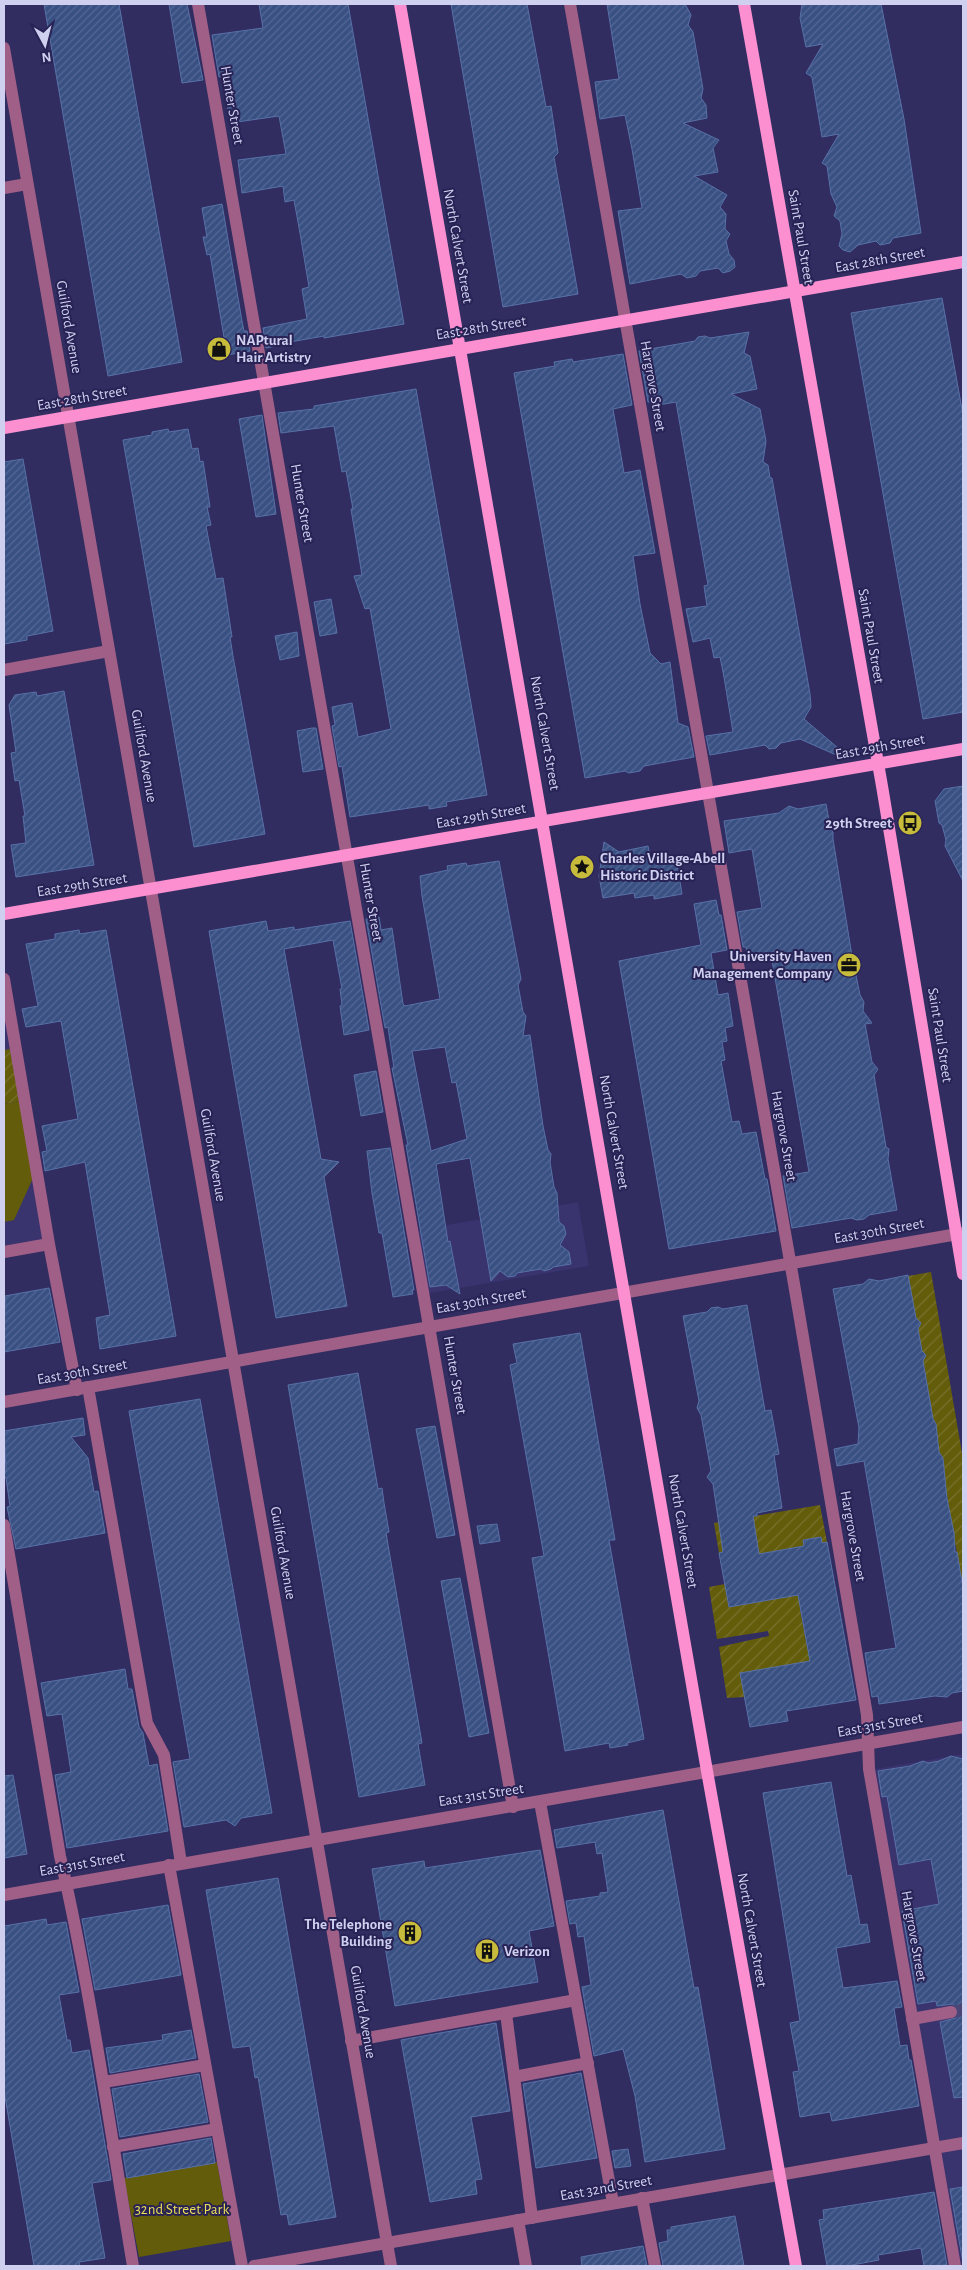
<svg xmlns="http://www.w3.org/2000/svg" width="967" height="2270" font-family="'Alegreya Sans',sans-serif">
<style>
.built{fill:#39336e}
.park{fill:#635c0a}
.garden{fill:url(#garden-furrows)}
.building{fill:url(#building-hatch);stroke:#5871a7;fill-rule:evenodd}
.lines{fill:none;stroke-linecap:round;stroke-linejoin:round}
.minor-tunnel{stroke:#494576;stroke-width:12;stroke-dasharray:12 6;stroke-linecap:butt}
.minor{stroke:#a05f86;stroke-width:12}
.major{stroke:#fb8fd0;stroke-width:12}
.labels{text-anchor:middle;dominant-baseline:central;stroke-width:4;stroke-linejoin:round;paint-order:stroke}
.street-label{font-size:15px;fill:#cfd0f0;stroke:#282255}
.poi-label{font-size:15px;font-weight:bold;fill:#cfd0f0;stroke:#282255;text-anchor:start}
.park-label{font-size:15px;fill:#ebdf58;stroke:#282255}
</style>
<defs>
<pattern id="garden-furrows" width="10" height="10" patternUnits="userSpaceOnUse" patternTransform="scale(1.25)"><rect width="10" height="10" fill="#635c0a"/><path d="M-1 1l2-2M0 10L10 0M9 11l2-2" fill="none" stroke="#78722e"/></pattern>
<pattern id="building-hatch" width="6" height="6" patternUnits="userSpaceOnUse" patternTransform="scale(1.25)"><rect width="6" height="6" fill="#395083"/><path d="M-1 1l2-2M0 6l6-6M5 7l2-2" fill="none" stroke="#556895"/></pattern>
</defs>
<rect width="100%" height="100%" fill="#312d61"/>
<!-- built -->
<g class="built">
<polygon points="4,1012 43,1241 4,1248"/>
<polygon points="578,1202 589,1266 424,1294 413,1231"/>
<polygon points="963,1754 963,2266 954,2266 870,1770"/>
</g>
<!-- park -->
<g class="park">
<polygon points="21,1101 33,1178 14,1220 4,1222 4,1104"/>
<polygon points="217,2162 231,2241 139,2257 124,2178"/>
</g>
<!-- garden -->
<g class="garden">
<polygon points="10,1049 21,1101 4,1104 4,1050"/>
<polygon points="931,1272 963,1459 963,1588 942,1467 943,1458 939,1452 935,1430 936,1424 933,1419 923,1361 924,1355 921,1351 908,1276"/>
<polygon points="820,1505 827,1542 822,1543 820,1537 803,1540 804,1546 759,1554 757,1546 719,1553 714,1523"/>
<polygon points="817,1581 800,1609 807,1646 812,1646 824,1654 745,1697 727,1698 719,1647 769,1636 768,1631 717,1639 709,1587 725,1584 729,1607 768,1600"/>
</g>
<!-- building -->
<g class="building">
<polygon points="44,4 119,4 182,362 108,376"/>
<polygon points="169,4 187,4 203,80 182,83"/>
<polygon points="259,4 348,4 404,324 324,338 324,336 290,342 290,343 266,348 263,328 307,319 302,289 309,287 300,233 294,200 285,202 283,186 242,193 238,160 286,154 279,116 230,123 223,76 219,77 212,35 263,28"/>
<polygon points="451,4 527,4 546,107 551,106 558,153 554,157 578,294 503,307"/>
<polygon points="607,4 685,4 691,15 688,25 693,32 703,89 701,98 706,105 707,118 683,123 719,140 713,148 718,172 694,176 727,195 720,207 726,214 725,229 730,234 726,241 729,254 734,260 735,267 730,271 723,273 718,268 700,271 696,276 687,278 681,274 630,284 618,211 642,208 632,149 625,115 600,119 595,82 619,79"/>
<polygon points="802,4 881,4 904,119 921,233 893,238 890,243 880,245 876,241 858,245 850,252 843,250 839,246 842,234 840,221 834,216 837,207 831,194 827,166 822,163 839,134 822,137 812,77 806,73 823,44 806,47 800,18"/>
<polygon points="222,204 242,321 244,331 247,331 250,351 227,355 210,254 207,255 203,237 207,237 202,208"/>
<polygon points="942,298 963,415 963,712 923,719 851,313"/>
<polygon points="749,332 744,353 750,356 757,389 731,394 760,409 766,441 763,462 768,465 770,478 772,478 810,694 811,707 804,719 845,754 843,758 800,739 781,743 776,748 769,749 765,745 710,755 706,736 733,732 724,677 720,657 714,658 710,638 693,642 686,609 707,606 704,586 708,585 676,402 652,406 651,402 648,402 639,351 695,341 698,337 705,336 710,338"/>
<polygon points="623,354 632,405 613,409 624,473 640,470 655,553 633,556 640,604 650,653 661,664 670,662 678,723 688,727 694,757 644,766 640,771 629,773 625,771 585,778 514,373 555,366 554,362 572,359 573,362"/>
<polygon points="416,389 487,795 446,802 447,806 429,809 429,805 350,817 342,766 339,767 332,726 335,725 332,707 352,703 358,737 391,729 370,608 365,609 354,576 362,575 351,509 353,509 346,471 342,472 334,426 281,433 278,413 314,409 314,406"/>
<polygon points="262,415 276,514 256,517 239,419"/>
<polygon points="168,429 169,432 188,429 192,449 198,448 200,462 203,461 210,507 207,507 211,525 206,526 216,579 223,578 232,637 230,637 233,656 265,834 194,847 123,440 152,435 152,432"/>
<polygon points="23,459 53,631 27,636 27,640 4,644 4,462"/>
<polygon points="331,599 337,633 320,636 314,602"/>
<polygon points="297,632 299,656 280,660 275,636"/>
<polygon points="64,691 94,865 16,877 11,845 26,843 23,816 25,816 19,780 15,781 11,753 16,752 9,705 15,695 36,692 37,696"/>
<polygon points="312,728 316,728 323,769 303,772 297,731"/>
<polygon points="963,786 963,881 945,846 946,840 942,825 939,823 935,801 944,789"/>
<polygon points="826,804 830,826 833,832 833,839 852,956 860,995 864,1002 863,1011 872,1023 865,1024 872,1062 878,1069 874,1075 886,1147 889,1149 888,1159 897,1210 869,1215 864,1219 857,1220 851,1218 792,1228 783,1176 809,1172 771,955 748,959 746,947 743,947 737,912 762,908 752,849 729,853 724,821 779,813 789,806 798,809"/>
<polygon points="604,842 619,852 648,846 651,861 676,857 682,894 654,899 654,895 635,898 634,893 603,898 599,876"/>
<path d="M499,861L521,979L518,985L523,1012L526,1016L523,1036L530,1035L543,1126L548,1150L551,1154L550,1162L554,1187L557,1193L559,1222L564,1226L566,1234L560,1245L569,1252L571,1264L553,1267L551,1269L544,1271L541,1269L517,1273L515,1276L508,1277L500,1271L491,1281L470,1158L436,1164L448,1242L450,1241L460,1294L446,1285L430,1287L406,1145H408L392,1068H394L388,1027L385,1028L366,919L379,917L381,930L392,928L403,1004L405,1006L440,999L422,896L420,876L448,870L447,866L466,863L467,866ZM445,1047L452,1083L456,1082L467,1139L431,1151L412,1051Z"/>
<polygon points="716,900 719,915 721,915 727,950 711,953 718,995 728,993 733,1026 725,1028 727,1041 722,1042 725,1060 721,1061 732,1122 739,1121 742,1134 756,1132 765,1179 767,1179 776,1231 669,1249 619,961 701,945 694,904"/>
<polygon points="266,921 268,931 294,927 294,930 350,921 369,1030 344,1035 340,1006 342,1005 340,989 342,989 333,940 284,949 321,1159 339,1162 324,1177 347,1306 276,1318 209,931"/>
<polygon points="79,930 80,934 106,930 176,1336 100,1349 96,1318 110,1315 85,1162 45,1171 42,1152 47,1151 42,1126 78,1119 61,1021 26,1027 22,1009 38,1006 26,944 55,939 55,934"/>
<polygon points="376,1071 383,1112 361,1116 354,1075"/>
<polygon points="390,1148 414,1290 412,1290 413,1294 393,1297 382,1233 379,1233 372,1193 367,1151"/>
<polygon points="908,1275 916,1318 921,1323 918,1329 922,1351 926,1355 923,1361 933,1419 936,1424 939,1452 943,1458 947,1499 954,1533 955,1552 957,1552 963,1588 963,1691 952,1693 947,1697 935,1696 879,1704 878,1696 872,1697 865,1653 896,1648 864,1461 837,1466 834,1449 858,1444 859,1428 833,1289 863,1284 869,1279 879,1281"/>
<polygon points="49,1288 60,1342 4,1352 5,1296"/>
<polygon points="747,1305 765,1411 771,1410 779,1454 774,1455 782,1508 757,1513 757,1516 753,1516 759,1554 804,1546 803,1540 821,1537 822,1543 827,1542 856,1700 786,1711 788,1721 750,1727 740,1673 810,1661 798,1595 729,1607 719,1553 723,1552 713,1484 707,1477 711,1471 701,1415 697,1408 699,1401 683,1316 707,1312 711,1308 718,1307 723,1309"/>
<polygon points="580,1333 615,1540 609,1540 644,1739 627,1743 628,1745 610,1748 609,1743 565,1751 532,1558 544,1556 510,1365 517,1363 513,1344"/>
<polygon points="358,1373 378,1489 382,1488 384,1503 389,1532 386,1533 422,1743 418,1744 425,1785 359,1797 288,1385"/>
<polygon points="200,1399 272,1813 241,1818 235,1826 226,1820 184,1827 173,1762 190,1759 129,1411"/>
<polygon points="83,1418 85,1435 71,1437 88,1458 94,1492 98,1491 105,1533 16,1549 7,1507 10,1506 6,1478 4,1476 6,1470 4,1431"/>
<polygon points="435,1426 455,1535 437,1538 416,1429"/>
<polygon points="497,1524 500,1541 480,1544 477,1526"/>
<polygon points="460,1578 489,1733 469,1737 441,1581"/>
<polygon points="125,1669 128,1689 132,1689 139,1727 143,1733 149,1766 157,1764 168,1831 67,1848 55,1775 71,1772 62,1714 47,1716 41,1683"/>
<polygon points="951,1756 963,1759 963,2097 954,2098 940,2022 956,2018 959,2010 953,2004 937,2006 936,2001 918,2004 902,1911 939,1904 931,1859 899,1865 887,1796 882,1797 878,1771 910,1766 923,1761 928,1763 939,1761"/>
<polygon points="13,1775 27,1854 4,1858 4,1776"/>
<polygon points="831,1782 847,1876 851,1875 860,1925 867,1924 870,1942 836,1948 843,1988 897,1981 902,2007 894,2008 900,2046 907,2045 909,2060 911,2060 919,2106 832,2121 830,2112 800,2117 793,2072 799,2071 790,2023 800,2021 763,1793"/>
<polygon points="663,1810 694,1988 698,1987 725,2149 645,2162 635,2096 623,2049 594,2056 582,1987 591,1985 584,1936 578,1937 576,1923 570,1924 566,1901 600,1896 600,1893 608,1892 602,1853 597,1854 595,1842 557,1848 554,1830"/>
<polygon points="540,1850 554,1926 529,1931 538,1982 395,2006 372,1869 424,1861 425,1868"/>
<polygon points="278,1878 336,2217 289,2225 287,2214 281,2215 258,2077 255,2078 250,2046 233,2048 206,1890"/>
<polygon points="168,1905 181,1975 95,1990 82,1919"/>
<polygon points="46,1919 47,1925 66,1922 79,1992 59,1995 67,2040 70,2040 72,2053 89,2050 111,2180 92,2183 105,2258 79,2262 80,2266 34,2266 4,2091 4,1926"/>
<polygon points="496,2023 510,2111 471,2117 482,2179 475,2180 477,2194 430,2202 401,2040"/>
<polygon points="191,2030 196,2058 110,2073 106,2048 163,2040 162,2035"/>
<polygon points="581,2073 597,2158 536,2168 523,2084"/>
<polygon points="199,2074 208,2122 120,2137 112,2089"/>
<polygon points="211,2138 215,2163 127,2178 123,2154"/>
<polygon points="628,2149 631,2166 615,2168 612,2151"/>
<polygon points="963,2187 963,2263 950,2189"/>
<polygon points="934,2192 947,2265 924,2266 921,2248 878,2255 879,2260 847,2266 827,2266 819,2220 824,2219 823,2210"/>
<polygon points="735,2216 744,2266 663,2266 659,2243 668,2241 667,2230 671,2230 671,2227"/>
<polygon points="643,2246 647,2266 582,2266 581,2257"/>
</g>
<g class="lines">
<!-- minor-tunnel -->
<polyline class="minor-tunnel" points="951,2012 963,2010"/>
<!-- minor -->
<g class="minor">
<polyline points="198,4 513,1807"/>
<polyline points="570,4 794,1284 867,1715 869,1769 955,2266"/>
<polyline points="4,48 391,2266"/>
<polyline points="4,188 27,184"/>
<polyline points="4,670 109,651"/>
<polyline points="4,979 49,1244 77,1390"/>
<polyline points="4,1252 49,1244"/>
<polyline points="88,1387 147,1723 164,1755 181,1863"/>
<polyline points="4,1402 963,1233"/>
<path d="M4,1525L60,1856C91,1992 110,2129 133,2266"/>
<polyline points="540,1802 613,2203"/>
<polyline points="169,1865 242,2266"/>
<polyline points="4,1895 963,1727"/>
<polyline points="506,2013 532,2218"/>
<polyline points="912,2019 951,2012"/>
<polyline points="351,2041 576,2000"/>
<polyline points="514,2077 588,2063"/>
<polyline points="104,2082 205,2065"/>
<polyline points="113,2147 217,2129"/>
<polyline points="642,2198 655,2266"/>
<polyline points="518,2220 526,2266"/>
<polyline points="254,2266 963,2143"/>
</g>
<!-- major -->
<g class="major">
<polyline points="400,4 707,1771 796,2266"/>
<polyline points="744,4 882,786 963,1274"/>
<polyline points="4,428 963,262"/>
<polyline points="4,914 963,749"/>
</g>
</g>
<!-- icons -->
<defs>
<symbol id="shop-disc" viewBox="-11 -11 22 22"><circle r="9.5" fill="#c7bb3c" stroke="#282255"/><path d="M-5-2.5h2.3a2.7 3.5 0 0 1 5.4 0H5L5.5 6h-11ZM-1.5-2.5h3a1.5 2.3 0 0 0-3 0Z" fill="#111"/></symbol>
<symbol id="bus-disc" viewBox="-11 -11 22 22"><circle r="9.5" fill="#c7bb3c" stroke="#282255"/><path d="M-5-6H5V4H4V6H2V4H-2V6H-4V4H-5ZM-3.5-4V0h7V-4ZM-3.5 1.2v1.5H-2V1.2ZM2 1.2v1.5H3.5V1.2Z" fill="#111"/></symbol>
<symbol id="sight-disc" viewBox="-11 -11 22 22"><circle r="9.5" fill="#c7bb3c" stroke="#282255"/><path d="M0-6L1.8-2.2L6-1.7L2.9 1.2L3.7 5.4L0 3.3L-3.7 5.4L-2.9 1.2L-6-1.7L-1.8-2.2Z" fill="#111"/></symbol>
<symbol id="office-disc" viewBox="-11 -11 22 22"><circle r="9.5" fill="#c7bb3c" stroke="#282255"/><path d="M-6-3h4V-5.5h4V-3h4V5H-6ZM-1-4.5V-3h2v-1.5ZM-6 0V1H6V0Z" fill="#111"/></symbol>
<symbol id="building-disc" viewBox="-11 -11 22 22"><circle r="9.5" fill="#c7bb3c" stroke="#282255"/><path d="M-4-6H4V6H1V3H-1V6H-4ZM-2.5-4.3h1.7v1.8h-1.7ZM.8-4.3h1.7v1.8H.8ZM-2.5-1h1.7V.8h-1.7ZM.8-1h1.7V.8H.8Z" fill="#111"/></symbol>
</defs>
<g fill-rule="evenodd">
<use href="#shop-disc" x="205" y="335" width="28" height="28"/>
<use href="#bus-disc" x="896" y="809" width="28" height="28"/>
<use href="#sight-disc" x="568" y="853" width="28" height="28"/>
<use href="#office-disc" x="835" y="951" width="28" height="28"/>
<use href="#building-disc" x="396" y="1919" width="28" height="28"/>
<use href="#building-disc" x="473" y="1937" width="28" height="28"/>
</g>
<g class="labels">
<!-- street labels -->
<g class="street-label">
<text transform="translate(232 105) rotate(80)">Hunter Street</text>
<text transform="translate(801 237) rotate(80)">Saint Paul Street</text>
<text transform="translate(458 246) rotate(80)">North Calvert Street</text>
<text transform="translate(880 260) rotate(-10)">East 28th Street</text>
<text transform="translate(69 327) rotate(80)">Guilford Avenue</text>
<text transform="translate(481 328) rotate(-9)">East 28th Street</text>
<text transform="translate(653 386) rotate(80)">Hargrove Street</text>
<text transform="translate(82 398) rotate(-10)">East 28th Street</text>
<text transform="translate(302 503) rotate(80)">Hunter Street</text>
<text transform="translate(871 636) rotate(80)">Saint Paul Street</text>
<text transform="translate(545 733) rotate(80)">North Calvert Street</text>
<text transform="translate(880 747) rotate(-10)">East 29th Street</text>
<text transform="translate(144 756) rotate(80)">Guilford Avenue</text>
<text transform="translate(481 816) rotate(-10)">East 29th Street</text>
<text transform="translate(82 885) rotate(-9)">East 29th Street</text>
<text transform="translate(371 902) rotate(80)">Hunter Street</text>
<text transform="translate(940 1035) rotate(81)">Saint Paul Street</text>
<text transform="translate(614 1132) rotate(80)">North Calvert Street</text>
<text transform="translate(784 1136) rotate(80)">Hargrove Street</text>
<text transform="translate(213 1155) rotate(80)">Guilford Avenue</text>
<text transform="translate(879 1231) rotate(-10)">East 30th Street</text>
<text transform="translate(481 1301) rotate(-10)">East 30th Street</text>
<text transform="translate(82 1372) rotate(-10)">East 30th Street</text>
<text transform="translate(455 1375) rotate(80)">Hunter Street</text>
<text transform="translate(683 1531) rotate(80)">North Calvert Street</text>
<text transform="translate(853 1536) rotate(80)">Hargrove Street</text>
<text transform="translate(283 1553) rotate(80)">Guilford Avenue</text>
<text transform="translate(880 1725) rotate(-10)">East 31st Street</text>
<text transform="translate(481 1795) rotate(-9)">East 31st Street</text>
<text transform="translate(82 1864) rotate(-10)">East 31st Street</text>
<text transform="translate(752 1930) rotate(80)">North Calvert Street</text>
<text transform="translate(914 1936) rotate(80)">Hargrove Street</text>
<text transform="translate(363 2012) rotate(80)">Guilford Avenue</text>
<text transform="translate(606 2188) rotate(-10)">East 32nd Street</text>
</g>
<!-- poi labels -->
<g class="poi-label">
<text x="236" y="340">NAPtural<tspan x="236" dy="17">Hair Artistry</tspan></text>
<text x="892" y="823" text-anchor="end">29th Street</text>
<text x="600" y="858">Charles Village-Abell<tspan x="600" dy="17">Historic District</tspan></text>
<text x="832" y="956" text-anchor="end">University Haven<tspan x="832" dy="17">Management Company</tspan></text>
<text x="392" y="1924" text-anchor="end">The Telephone<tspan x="392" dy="17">Building</tspan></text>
<text x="504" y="1951">Verizon</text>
</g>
<!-- park labels -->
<g class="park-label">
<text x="182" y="2209">32nd Street Park</text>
</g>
</g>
<!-- border -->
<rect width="967" height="2270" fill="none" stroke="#cfd0f0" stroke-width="10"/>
<!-- north arrow -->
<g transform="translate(45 45) rotate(173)" stroke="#282255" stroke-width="4" paint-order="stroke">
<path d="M0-4L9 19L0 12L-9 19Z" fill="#cfd0f0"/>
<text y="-8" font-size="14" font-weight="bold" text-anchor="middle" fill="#cfd0f0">N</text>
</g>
</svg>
